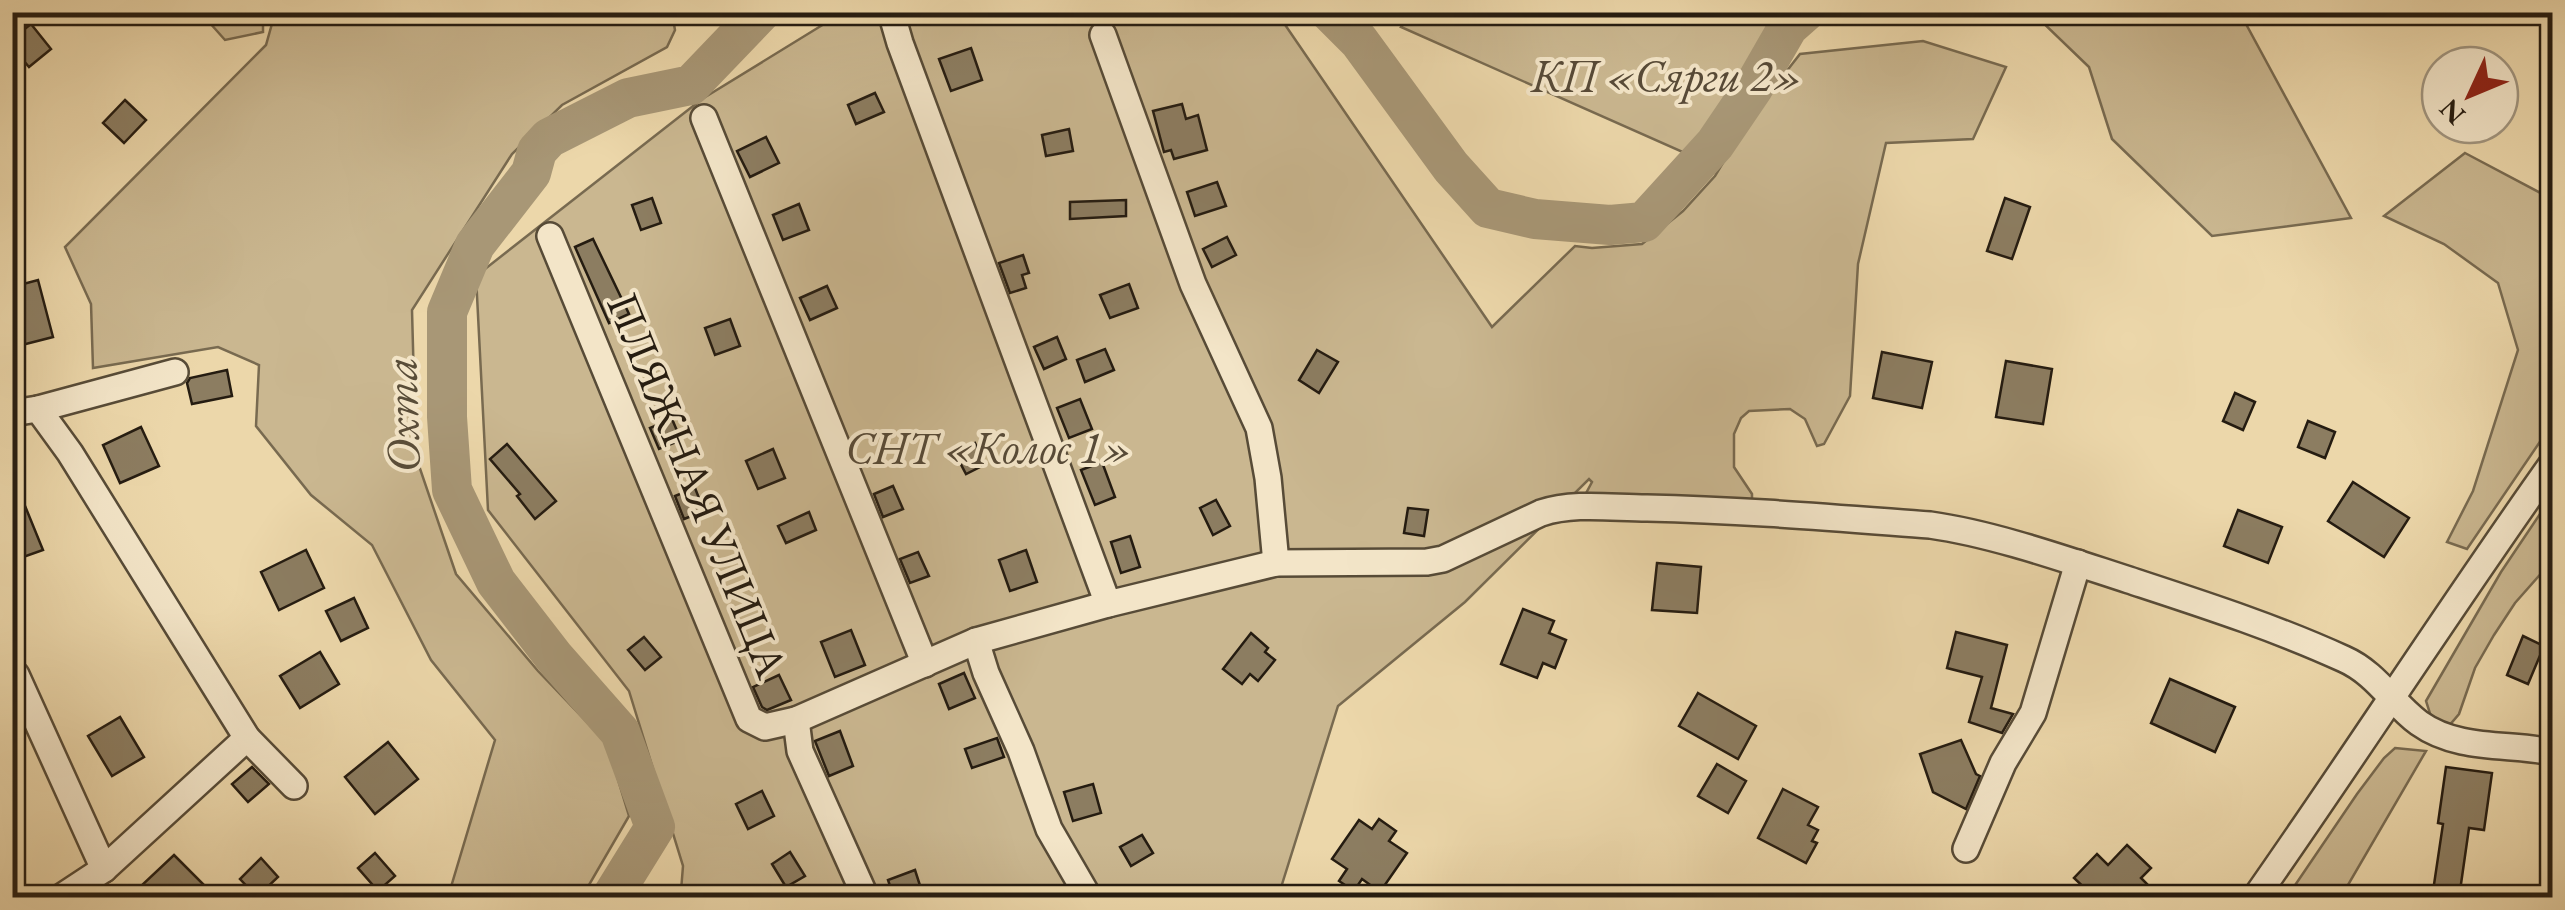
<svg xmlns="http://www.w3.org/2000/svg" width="2565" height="910" font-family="'EB Garamond',serif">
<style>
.green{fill:#cab790;stroke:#786a50;stroke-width:2.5}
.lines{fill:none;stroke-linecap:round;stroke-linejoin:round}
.river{stroke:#a89776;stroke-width:40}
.building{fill:#8c7d61;stroke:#251c11;stroke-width:2.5}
.minor-casing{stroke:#574b37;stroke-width:30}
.minor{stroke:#f3e5c8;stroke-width:25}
.labels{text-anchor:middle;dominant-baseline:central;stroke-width:8;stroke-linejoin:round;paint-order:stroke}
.park-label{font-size:45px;font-style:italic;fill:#574a37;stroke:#f3e5c8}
.street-label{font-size:45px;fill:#251c11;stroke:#f3e5c8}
.water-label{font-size:48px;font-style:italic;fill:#594d39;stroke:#f3e5c8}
</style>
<rect width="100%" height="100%" fill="#ecd7aa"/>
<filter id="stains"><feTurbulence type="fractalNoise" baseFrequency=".002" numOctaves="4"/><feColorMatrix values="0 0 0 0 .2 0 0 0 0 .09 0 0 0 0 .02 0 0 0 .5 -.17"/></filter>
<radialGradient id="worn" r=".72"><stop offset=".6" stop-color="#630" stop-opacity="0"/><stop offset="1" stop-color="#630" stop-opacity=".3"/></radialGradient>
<!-- green -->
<g class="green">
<polygon points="1413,12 1794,12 1794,13 1687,154 1401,27"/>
<polygon points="201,13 263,13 263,32 225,40"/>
<polygon points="275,13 672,13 675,30 667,47 562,105 512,154 412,310 416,457 456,574 538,671 607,743 629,816 582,897 448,897 495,740 431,660 372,545 311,495 256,426 259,365 218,347 93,368 91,304 65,247 266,45"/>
<polygon points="842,13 1277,13 1492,327 1575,246 1592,248 1642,244 1683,211 1715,176 1750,118 1800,54 1923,41 2006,67 1973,139 1886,143 1858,264 1850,396 1824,444 1817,446 1805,419 1790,409 1749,411 1741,418 1734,434 1734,467 1752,494 1752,501 1584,497 1592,482 1589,479 1465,602 1338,706 1278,897 674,897 681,891 683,866 629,691 488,510 476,276 702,99"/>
<polygon points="2040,13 2240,13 2351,218 2212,236 2112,139 2089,67 2038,18"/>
<polygon points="2465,153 2552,199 2552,424 2467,549 2447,542 2473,491 2518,350 2498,283 2444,244 2384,216"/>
<polygon points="2552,496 2552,561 2515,603 2494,635 2475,668 2459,714 2442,734 2433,723 2426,701 2501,572"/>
<polygon points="2395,748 2426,751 2341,897 2287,897 2357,794 2384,758"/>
</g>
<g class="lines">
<!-- river -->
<g class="river">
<polyline points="1330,12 1359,41 1451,167 1488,208 1535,219 1610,225 1644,222 1715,144 1753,88 1788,27 1805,12"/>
<polyline points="611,898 655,827 620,732 554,657 496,582 452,490 447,417 447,312 475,245 531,173 537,151 549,138 628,98 691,85 761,12"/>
</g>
</g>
<!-- building -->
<g class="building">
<polygon points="31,24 51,49 29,67 12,47 12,39"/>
<polygon points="971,48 982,80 951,91 939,59"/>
<polygon points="875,93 884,112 856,124 848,105"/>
<polygon points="125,100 146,120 124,143 103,123"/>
<polygon points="1182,104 1186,119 1198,115 1207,150 1174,159 1171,150 1164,152 1153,111"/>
<polygon points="1069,129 1073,151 1046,156 1042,135"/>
<polygon points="766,137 779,163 750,177 737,151"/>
<polygon points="1217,182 1226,206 1195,216 1187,192"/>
<polygon points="652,198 661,223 641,230 632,205"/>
<polygon points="2005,198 2030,207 2012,259 1987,251"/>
<polygon points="1126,200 1126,216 1070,219 1070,202"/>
<polygon points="799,204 809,230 783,240 773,215"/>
<polygon points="1227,237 1236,255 1212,267 1203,249"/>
<polygon points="593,239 629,314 609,323 575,247"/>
<polygon points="1023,255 1029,273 1022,275 1026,288 1010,293 999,263"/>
<polygon points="38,280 53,337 18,346 12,325 12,287"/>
<polygon points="1129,284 1138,308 1110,318 1100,295"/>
<polygon points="827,286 837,308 810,320 800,298"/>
<polygon points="730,319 740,346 715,355 705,328"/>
<polygon points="1057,337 1066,359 1044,369 1034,347"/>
<polygon points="1105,349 1114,370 1085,382 1077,360"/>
<polygon points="1317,350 1338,362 1319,393 1299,380"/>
<polygon points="1882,352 1932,362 1922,408 1873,398"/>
<polygon points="2006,361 2052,369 2043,424 1996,417"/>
<polygon points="227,370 232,396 192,404 187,383 190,378"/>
<polygon points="2235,393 2255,402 2243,430 2223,421"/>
<polygon points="1080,399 1092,429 1069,438 1057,408"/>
<polygon points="672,419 681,440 659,449 650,428"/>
<polygon points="2308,421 2335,432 2325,458 2298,447"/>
<polygon points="141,427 159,466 120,483 103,445"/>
<polygon points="975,443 986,464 966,474 955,453"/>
<polygon points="507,444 556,501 535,519 517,496 520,494 490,459"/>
<polygon points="773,449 785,478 758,489 746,461"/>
<polygon points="1102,462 1115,497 1095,505 1081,470"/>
<polygon points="12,474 43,550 12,561"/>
<polygon points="2353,482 2409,518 2384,557 2328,521"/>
<polygon points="893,486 903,509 883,517 874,494"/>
<polygon points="695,488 704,511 684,519 675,496"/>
<polygon points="1216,500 1230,526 1213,535 1200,508"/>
<polygon points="1408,508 1428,510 1424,536 1404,533"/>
<polygon points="2238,510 2282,527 2268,563 2224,546"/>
<polygon points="809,512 816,530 786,543 778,526"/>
<polygon points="1130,536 1140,567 1121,573 1111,542"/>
<polygon points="306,550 324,588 279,610 261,572"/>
<polygon points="1026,550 1037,582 1010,591 999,560"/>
<polygon points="918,552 929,576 910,583 900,559"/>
<polygon points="1657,563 1701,567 1697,613 1652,610"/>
<polygon points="354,598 368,628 341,641 326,611"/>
<polygon points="1523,609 1554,621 1549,633 1566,640 1555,668 1543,663 1537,678 1501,664"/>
<polygon points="851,630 865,665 835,677 821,642"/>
<polygon points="1956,632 2007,645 1991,708 2013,714 2002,733 1969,722 1982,677 1947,668"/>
<polygon points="1251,633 1268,648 1265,652 1275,660 1258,681 1250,674 1242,684 1223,669"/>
<polygon points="2523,636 2544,646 2528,684 2507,675"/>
<polygon points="644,637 661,657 645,670 628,650"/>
<polygon points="320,652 339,684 300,708 280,676"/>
<polygon points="964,673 975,698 949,709 939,684"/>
<polygon points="779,675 791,700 767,710 762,707 753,687"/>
<polygon points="2170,679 2235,707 2215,752 2151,723"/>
<polygon points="1698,693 1756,726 1738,759 1679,726"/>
<polygon points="120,717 144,757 112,776 88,736"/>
<polygon points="840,731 853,766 829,776 815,741"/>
<polygon points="997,738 1004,757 972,768 965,749"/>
<polygon points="1961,740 1976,774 1980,776 1966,809 1933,792 1920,754"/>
<polygon points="388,742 418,779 375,814 345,777"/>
<polygon points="1717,764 1746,781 1728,813 1698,796"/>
<polygon points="252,767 269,784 248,802 232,784"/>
<polygon points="2446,767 2492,773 2484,830 2469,828 2459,898 2432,898 2443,824 2438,823"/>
<polygon points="1093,784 1101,813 1073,821 1064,792"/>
<polygon points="1783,789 1818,807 1808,825 1818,830 1812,841 1817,843 1806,863 1758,838"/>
<polygon points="762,791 774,816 748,829 736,804"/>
<polygon points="1379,819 1396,831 1389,841 1407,853 1380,892 1362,879 1354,891 1339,881 1347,869 1332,859 1359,820 1372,829"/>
<polygon points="1142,835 1153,853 1131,866 1120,847"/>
<polygon points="2127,845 2151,868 2141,878 2148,885 2136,898 2095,898 2074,878 2097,854 2108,865"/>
<polygon points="790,852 805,876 786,887 772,864"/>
<polygon points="375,853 395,876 378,891 358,868"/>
<polygon points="174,855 203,884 189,898 152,898 141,886"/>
<polygon points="261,858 278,877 257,897 240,879"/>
<polygon points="915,870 924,898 894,898 888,880"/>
</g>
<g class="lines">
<defs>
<g id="minor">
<polyline points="891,12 900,43 1108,604"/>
<polyline points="1103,35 1193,284 1259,428 1268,478 1276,563"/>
<polyline points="704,118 925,664"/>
<path d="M550,236L749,719L765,727L796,720L976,641L1108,604L1276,563L1427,562L1443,559L1541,513C1575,502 1612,508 1647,508C1742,510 1836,518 1930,525C1994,534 2067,560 2129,580C2202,604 2274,627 2344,659C2376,673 2393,704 2419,723C2458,751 2509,743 2552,752"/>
<polyline points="38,409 175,372"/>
<polyline points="12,413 38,409 70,453 247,738 104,869 60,898"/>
<polyline points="976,641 986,673 1021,751 1049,829 1089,898"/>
<polyline points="16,675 104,869"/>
<polyline points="796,720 800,751 866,898"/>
<polyline points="247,738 294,786"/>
<polyline points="1966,849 2003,763 2033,713 2078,563"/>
<path d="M2255,898C2356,754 2451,606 2552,464"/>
</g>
</defs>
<!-- minor casing -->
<use href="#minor" class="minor-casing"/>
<!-- minor -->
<use href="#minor" class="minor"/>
</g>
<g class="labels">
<!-- park labels -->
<g class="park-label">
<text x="1667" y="75">КП «Сярги 2»</text>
<text x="989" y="447">СНТ «Колос 1»</text>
</g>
<!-- street labels -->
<g class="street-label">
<text transform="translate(698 485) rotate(68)">ПЛЯЖНАЯ УЛИЦА</text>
</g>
<!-- water labels -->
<g class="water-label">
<text transform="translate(401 415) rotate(-92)">Охта</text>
</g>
</g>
<!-- margin -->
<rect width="2565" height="910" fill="none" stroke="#ecd7aa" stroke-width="50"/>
<rect x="15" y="15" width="2535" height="880" fill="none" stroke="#251c11" stroke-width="5"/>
<rect x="25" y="25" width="2515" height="860" fill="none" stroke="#251c11" stroke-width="2.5"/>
<!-- north arrow -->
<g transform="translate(2470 95) rotate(226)"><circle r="48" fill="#f3e5c8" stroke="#a1957f" stroke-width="2.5"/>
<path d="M0-8L18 38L0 25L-18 38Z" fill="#8f2418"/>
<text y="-15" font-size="28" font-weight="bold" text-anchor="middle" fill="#251c11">N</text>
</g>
<rect width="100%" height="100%" filter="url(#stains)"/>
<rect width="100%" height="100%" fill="url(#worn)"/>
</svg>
